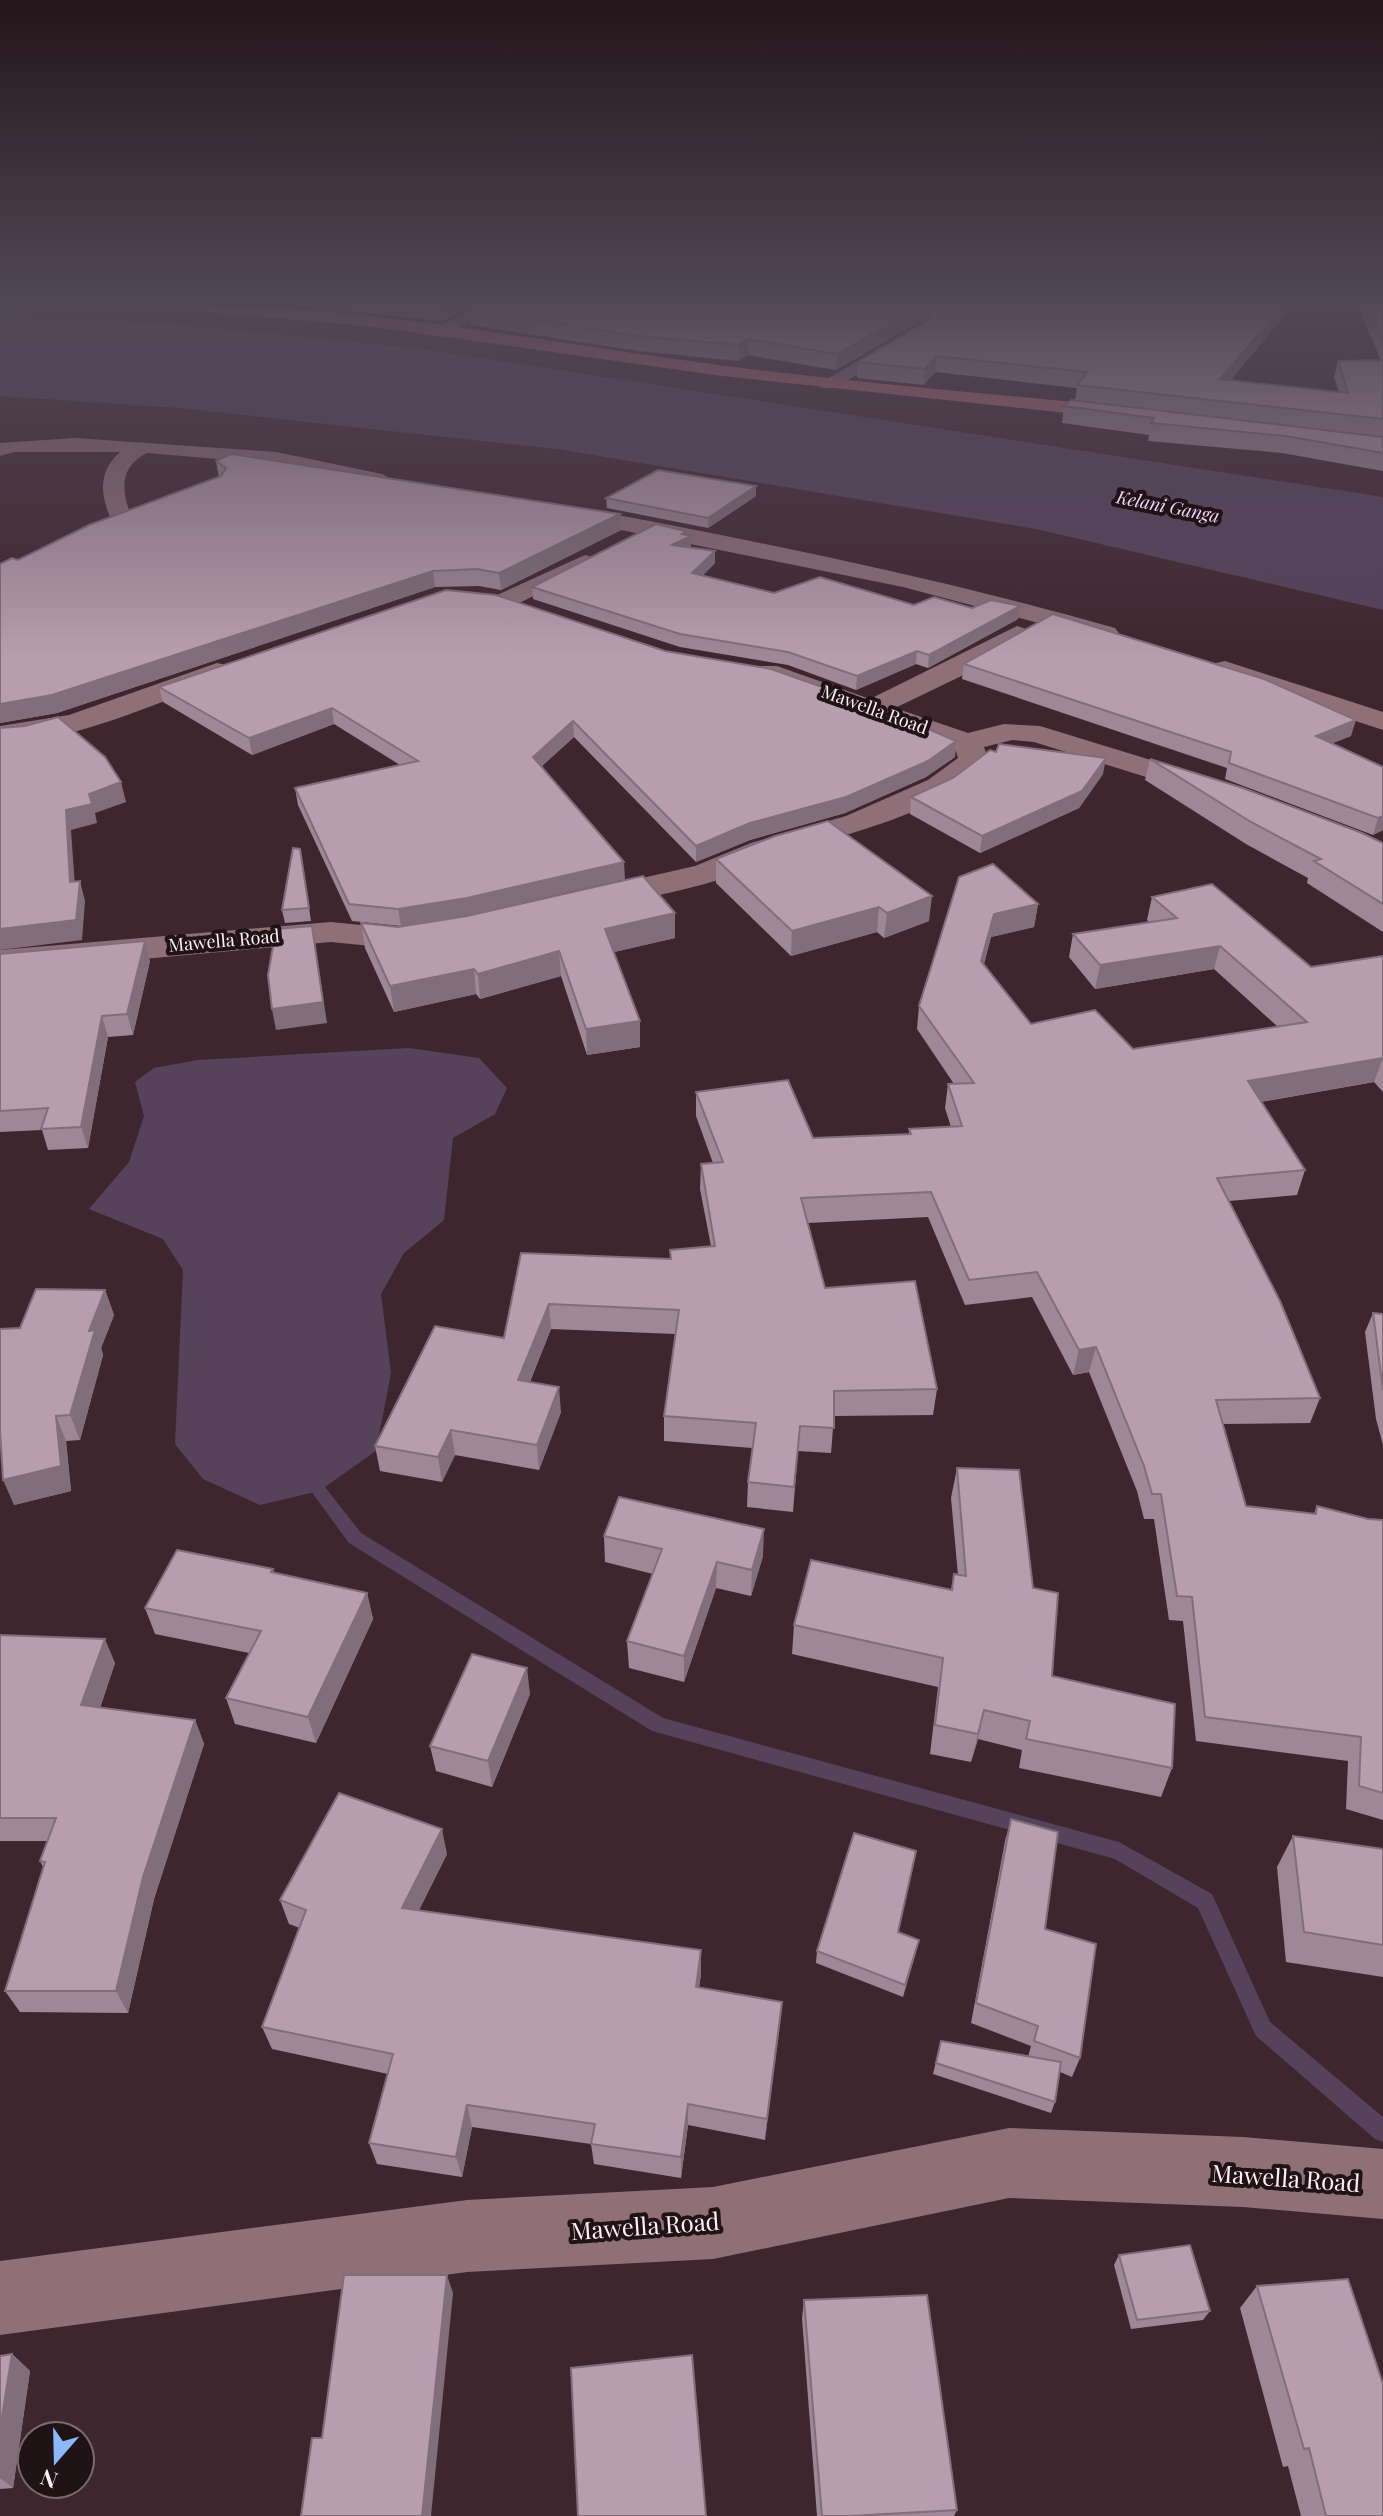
<svg xmlns="http://www.w3.org/2000/svg" width="1383" height="2516" font-family="'Playfair Display',serif">
<style>
.water{fill:#56425b}
.lines{fill:none;stroke-linecap:round;stroke-linejoin:round}
.stream{fill:#56425b;fill-rule:evenodd}
.minor{fill:#8f7079;fill-rule:evenodd}
.primary{fill:#c06c71;fill-rule:evenodd}
.wall{fill:#9e8796}
.shaded-wall{fill:#816e7a}
.building{fill:#b89dae;stroke:#816e7a;stroke-width:2}
.labels{text-anchor:middle;dominant-baseline:central;stroke-width:8;stroke-linejoin:round;paint-order:stroke}
.far-water-label{font-size:18px;font-style:italic;fill:#f3d4fb;stroke:#1f1316}
.far-street-label{font-size:18px;fill:#fef0f4;stroke:#1f1316}
.near-street-label{font-size:24px;fill:#fef0f4;stroke:#1f1316}
</style>
<rect width="100%" height="100%" fill="#3f262e"/>
<!-- water -->
<g class="water">
<polygon points="0,316 174,324 416,348 1383,497 1383,610 1036,529 557,449 179,408 0,396"/>
<polygon points="409,1048 479,1058 507,1088 495,1114 453,1138 444,1220 404,1253 381,1294 391,1373 376,1451 319,1491 260,1505 203,1479 175,1444 183,1270 163,1239 89,1209 129,1162 144,1116 135,1082 154,1068 198,1060"/>
</g>
<g class="lines">
<!-- stream -->
<polygon class="stream" points="319,1485 325,1487 361,1533 663,1718 1119,1842 1212,1894 1270,2022 1383,2117 1383,2142 1375,2139 1256,2036 1198,1908 1115,1859 652,1731 349,1543 311,1491 313,1487"/>
<!-- minor -->
<g class="minor">
<polygon points="482,304 504,304 446,334 434,334 432,330"/>
<polygon points="906,332 915,337 912,341 835,388 821,388 819,384"/>
<path d="M75,438L276,452L382,474L393,480L382,486L276,464L147,453C118,467 121,494 133,519L122,526L111,519C100,494 98,472 120,452H14L0,456V443Z"/>
<path d="M560,504C747,539 932,576 1115,628L1119,633L1106,641L903,587L552,516L549,511L552,506Z"/>
<polygon points="585,555 593,557 597,562 593,567 513,606 504,608 492,601 495,596"/>
<path d="M1017,626L1026,629L1030,634L1026,639L978,668L895,708L968,733L1004,724L1040,726L1216,780L1220,786L1216,792H1194L1034,742L1012,740L984,747L989,761C954,812 831,837 774,857C755,863 737,873 718,880C678,893 634,899 593,909L581,906L576,899L581,892L695,866L751,843L846,816L928,780L958,758L955,748L757,678L754,672L757,666H777L870,699Z"/>
<polygon points="1225,661 1383,712 1383,730 1216,675 1212,669 1216,663"/>
<path d="M217,663L227,665L230,671L227,677C153,704 79,740 0,744V726L69,715Z"/>
<polygon points="331,922 401,929 424,925 436,928 441,935 436,942 401,949 331,942 0,972 0,950"/>
<polygon points="1009,2128 1243,2137 1383,2149 1383,2219 1243,2207 1009,2198 713,2259 467,2272 0,2335 0,2261 467,2200 713,2187"/>
</g>
<!-- primary -->
<path class="primary" d="M167,304C353,304 536,341 719,365C853,383 988,393 1122,407L1132,413L1122,419L723,376L367,326L175,309Z"/>
</g>
<!-- wall -->
<g class="wall">
<polygon points="289,304 475,304 442,321"/>
<polygon points="480,304 1294,304 1230,381 1339,392 1334,377 1338,361 1381,360 1357,304 1383,304 1383,471 1282,453 1148,441 1149,435 1062,423 1064,406 1075,400 1077,388 935,372 924,385 857,378 858,362 923,323 921,321 836,370 748,355 738,361 639,351 471,325 470,309"/>
<polygon points="216,461 621,530 501,590 479,586 435,587 57,713 0,723 0,564 18,560 219,477"/>
<polygon points="756,486 756,496 708,528 607,508 606,498"/>
<polygon points="686,535 691,548 715,563 702,576 774,593 914,605 972,608 1018,619 928,668 916,664 856,690 788,665 680,647 533,599 532,587"/>
<polygon points="665,651 825,688 825,692 914,728 956,741 955,757 926,777 845,813 750,840 696,862 574,737 542,766 625,879 468,915 401,926 352,921 298,805 295,788 400,765 334,724 252,755 163,702 159,687"/>
<polygon points="964,664 1351,736 1332,743 1383,767 1383,830 1373,835 1225,779 1227,768 962,679"/>
<polygon points="1150,759 1383,843 1383,932 1307,883 1308,878 1246,844 1145,780"/>
<polygon points="1103,774 1079,808 980,853 910,814 911,797 953,778"/>
<polygon points="300,849 311,921 285,923 282,910"/>
<polygon points="716,859 929,921 884,938 877,932 791,956 716,883"/>
<polygon points="959,877 1038,904 1034,927 991,937 984,964 1031,1024 1133,1049 1278,1027 1214,969 1095,989 1069,957 1073,934 1149,922 1147,920 1152,897 1311,967 1383,956 1383,1092 1374,1082 1261,1102 1305,1170 1297,1195 1229,1201 1320,1398 1310,1423 1223,1424 1246,1506 1314,1514 1317,1506 1368,1519 1383,1520 1383,1820 1346,1809 1348,1761 1196,1741 1183,1621 1169,1620 1154,1519 1144,1519 1137,1491 1089,1372 1073,1375 1032,1297 965,1305 928,1217 808,1223 825,1288 937,1389 933,1415 834,1416 831,1453 798,1451 793,1512 747,1507 748,1482 752,1448 664,1441 664,1416 675,1334 551,1329 530,1382 561,1412 539,1470 455,1455 442,1482 380,1471 375,1446 504,1338 521,1253 670,1259 670,1250 711,1246 700,1189 701,1164 713,1163 696,1116 696,1092 813,1138 909,1134 909,1129 951,1127 945,1108 948,1084 954,1084 917,1029 919,1006"/>
<polygon points="361,923 398,927 675,938 614,952 640,1047 587,1055 561,976 480,999 476,994 394,1012 365,948"/>
<polygon points="0,954 150,961 133,1035 108,1037 88,1148 48,1150 42,1130 0,1132"/>
<polygon points="105,1290 114,1315 101,1348 103,1355 80,1440 66,1441 71,1491 14,1505 0,1445 0,1329 20,1328"/>
<polygon points="1373,1313 1383,1314 1383,1445 1376,1419 1365,1332"/>
<polygon points="957,1468 1033,1588 1052,1676 1172,1768 1161,1797 1019,1768 1022,1750 978,1739 971,1762 930,1754 938,1687 792,1654 794,1625 951,1590 954,1574 958,1575 951,1498"/>
<polygon points="604,1536 763,1556 751,1596 716,1588 684,1682 629,1668 627,1641 653,1574 605,1562"/>
<polygon points="273,1569 274,1573 367,1593 373,1619 316,1743 235,1724 226,1698 249,1653 155,1634 145,1608"/>
<polygon points="0,1635 115,1663 100,1708 195,1720 204,1744 154,1899 128,2013 20,2012 5,1991 43,1867 40,1861 47,1841 0,1841"/>
<polygon points="530,1694 492,1787 436,1771 430,1746"/>
<polygon points="1011,1819 1045,1929 1080,2058 1072,2077 1060,2072 1055,2102 1051,2113 933,2074 941,2041 1028,2057 1031,2046 971,2023 1005,1841"/>
<polygon points="1293,1836 1383,1849 1383,1977 1286,1962 1277,1867"/>
<polygon points="447,1854 419,1910 701,1974 699,1987 782,2002 765,2140 688,2125 681,2178 594,2164 591,2144 472,2127 462,2177 377,2164 369,2143 388,2074 272,2049 262,2027 300,1928 289,1924 280,1900"/>
<polygon points="898,1932 916,1952 903,1997 816,1963 817,1951"/>
<polygon points="1119,2255 1210,2311 1203,2320 1131,2329 1114,2265"/>
<polygon points="1257,2286 1383,2516 1301,2516 1288,2466 1283,2467 1240,2308"/>
<polygon points="804,2300 957,2510 954,2516 817,2516 802,2318"/>
<polygon points="12,2354 30,2371 13,2488 0,2489 0,2356"/>
</g>
<!-- shaded-wall -->
<g class="shaded-wall">
<polygon points="444,304 475,304 442,321 440,306"/>
<polygon points="1285,304 1294,304 1217,396 1220,379"/>
<polygon points="922,306 921,321 836,370 837,354"/>
<polygon points="748,339 748,355 738,361 739,345"/>
<polygon points="936,356 935,372 924,385 925,369"/>
<polygon points="756,486 756,496 708,528 708,518"/>
<polygon points="620,514 621,530 501,590 499,573"/>
<polygon points="686,531 686,538 691,536 691,548 672,545 682,534"/>
<polygon points="715,551 715,563 692,586 692,573"/>
<polygon points="433,571 435,587 57,713 0,723 0,704"/>
<polygon points="1020,606 1018,619 928,668 929,655"/>
<polygon points="917,651 916,664 856,690 857,676"/>
<polygon points="332,708 334,724 252,755 249,738"/>
<polygon points="1356,720 1351,736 1311,752 1316,736"/>
<polygon points="573,721 574,737 534,773 533,757"/>
<polygon points="956,741 955,757 926,777 845,813 750,840 696,862 696,846"/>
<polygon points="1106,758 1103,774 1079,808 980,853 982,836"/>
<polygon points="121,782 126,802 95,813 97,823 71,830 76,902 70,882 66,810 89,794"/>
<polygon points="1383,816 1383,830 1373,835 1378,818"/>
<polygon points="624,862 625,879 468,915 401,926 398,909"/>
<polygon points="80,881 85,901 82,940 0,950 0,929"/>
<polygon points="932,896 929,921 884,938 887,913"/>
<polygon points="1038,904 1034,927 991,937 978,984 981,961 994,914"/>
<polygon points="879,907 877,932 791,956 792,931"/>
<polygon points="675,913 675,938 606,954 605,929"/>
<polygon points="312,926 327,1023 276,1030 272,1009"/>
<polygon points="145,941 150,961 133,1035 127,1014"/>
<polygon points="1220,946 1214,969 1095,989 1100,965"/>
<polygon points="559,951 561,976 480,999 478,974"/>
<polygon points="474,969 476,994 394,1012 390,986"/>
<polygon points="102,1016 108,1037 88,1148 81,1127"/>
<polygon points="640,1021 640,1047 587,1055 586,1029"/>
<polygon points="1383,1058 1374,1082 1241,1105 1248,1081"/>
<polygon points="105,1290 114,1315 101,1348 103,1355 80,1440 70,1415 89,1331"/>
<polygon points="549,1304 551,1329 520,1405 518,1380"/>
<polygon points="1096,1347 1089,1372 1073,1375 1079,1350"/>
<polygon points="559,1387 561,1412 539,1470 537,1445"/>
<polygon points="56,1416 66,1441 71,1491 14,1505 3,1480"/>
<polygon points="451,1430 455,1455 442,1482 438,1457"/>
<polygon points="764,1529 763,1556 751,1596 752,1570"/>
<polygon points="717,1562 716,1588 684,1682 684,1656"/>
<polygon points="367,1593 373,1619 316,1743 308,1717"/>
<polygon points="105,1639 115,1663 92,1729 81,1705"/>
<polygon points="527,1668 530,1694 492,1787 488,1761"/>
<polygon points="984,1710 978,1739 971,1762"/>
<polygon points="195,1720 204,1744 154,1899 128,2013 116,1991 143,1877"/>
<polygon points="442,1829 447,1854 408,1932 402,1908"/>
<polygon points="701,1950 701,1974 696,2010 696,1987"/>
<polygon points="782,2002 780,2024 765,2140 767,2119"/>
<polygon points="688,2104 688,2125 681,2178 681,2157"/>
<polygon points="467,2105 472,2127 462,2177 456,2157"/>
<polygon points="447,2275 453,2293 431,2516 422,2516"/>
<polygon points="12,2354 30,2371 13,2488 0,2478 0,2429"/>
</g>
<!-- building -->
<g class="building">
<polygon points="422,304 444,304 440,306"/>
<polygon points="480,304 1285,304 1220,379 1348,393 1338,361 1383,360 1383,419 1077,385 1087,372 936,356 925,369 858,362 928,320 931,313 922,306 837,354 748,339 739,345 639,336 470,309"/>
<polygon points="1367,304 1383,304 1383,340"/>
<polygon points="1071,400 1383,437 1383,453 1286,436 1151,423 1154,418 1064,406"/>
<polygon points="231,454 620,514 499,573 477,569 433,571 52,695 0,704 0,564 12,558 18,560 89,525 221,476 226,468 216,461"/>
<polygon points="658,470 756,486 708,518 606,498"/>
<polygon points="656,524 686,531 682,534 691,536 672,545 715,551 692,573 774,593 820,577 914,605 934,597 972,608 991,600 1020,606 929,655 917,651 857,676 788,652 680,634 532,587"/>
<polygon points="446,590 496,595 665,651 771,669 825,688 821,690 914,728 919,725 956,741 928,761 846,797 750,823 696,846 573,721 533,757 624,862 467,898 398,909 349,904 295,788 418,761 332,708 249,738 159,687"/>
<polygon points="1053,614 1264,679 1356,720 1316,736 1383,767 1383,816 1378,818 1229,763 1231,752 964,664"/>
<polygon points="58,717 105,757 121,782 89,794 92,804 66,810 70,882 80,881 76,920 0,929 0,728 25,726"/>
<polygon points="999,744 1106,758 1082,791 982,836 911,797 953,778 990,750 996,752"/>
<polygon points="1150,759 1243,788 1362,833 1383,843 1383,904 1314,861 1321,859 1251,822"/>
<polygon points="828,821 932,896 887,913 879,907 792,931 716,859 775,836"/>
<polygon points="293,848 300,849 309,908 282,910"/>
<polygon points="993,864 1038,904 994,914 981,961 1031,1024 1095,1010 1133,1049 1307,1022 1220,946 1100,965 1073,934 1177,918 1152,897 1212,884 1311,967 1383,956 1383,1058 1248,1081 1305,1170 1217,1178 1280,1301 1320,1398 1216,1400 1246,1506 1316,1514 1317,1506 1368,1519 1383,1520 1383,1793 1359,1786 1361,1737 1205,1717 1192,1597 1177,1596 1161,1494 1152,1494 1144,1466 1096,1347 1079,1350 1037,1272 969,1280 931,1192 801,1198 825,1288 915,1281 937,1389 834,1391 834,1428 800,1426 794,1487 748,1482 756,1423 664,1416 679,1310 549,1304 518,1380 559,1387 537,1445 451,1430 438,1457 375,1446 435,1326 504,1338 521,1253 671,1259 670,1250 715,1246 701,1164 723,1162 696,1092 788,1080 813,1138 911,1134 909,1129 962,1126 948,1084 974,1083 919,1006 959,877"/>
<polygon points="643,876 675,913 605,929 640,1021 586,1029 559,951 478,974 474,969 390,986 361,923 398,927 467,916"/>
<polygon points="312,926 323,1002 272,1009 268,975 276,929"/>
<polygon points="145,941 127,1014 102,1016 81,1127 41,1129 48,1108 0,1111 0,954"/>
<polygon points="36,1289 105,1290 89,1331 95,1330 70,1415 56,1416 61,1466 3,1480 0,1430 0,1329 20,1328"/>
<polygon points="1373,1313 1383,1314 1383,1390"/>
<polygon points="957,1468 1019,1470 1033,1588 1058,1593 1052,1676 1175,1704 1172,1768 1026,1739 1030,1721 984,1710 978,1734 935,1725 943,1658 794,1625 811,1560 952,1590 954,1574 966,1576"/>
<polygon points="619,1497 764,1529 752,1570 717,1562 684,1656 627,1641 662,1549 604,1536"/>
<polygon points="177,1550 273,1569 271,1572 367,1593 308,1717 226,1698 261,1631 145,1608"/>
<polygon points="0,1635 105,1639 81,1705 195,1720 143,1877 116,1991 5,1991 45,1862 40,1861 56,1818 0,1818"/>
<polygon points="472,1654 527,1668 488,1761 430,1746"/>
<polygon points="339,1793 442,1829 402,1908 701,1950 696,1987 782,2002 767,2119 688,2104 681,2157 591,2144 595,2124 467,2105 456,2157 369,2143 393,2054 262,2027 306,1910 280,1900"/>
<polygon points="1011,1819 1058,1832 1045,1929 1096,1944 1080,2058 1034,2041 1038,2026 976,2003"/>
<polygon points="854,1833 916,1851 898,1932 919,1940 905,1985 817,1951"/>
<polygon points="1293,1836 1383,1849 1383,1945 1304,1932"/>
<polygon points="941,2041 1061,2062 1055,2102 936,2063"/>
<polygon points="1190,2245 1210,2311 1137,2320 1119,2255"/>
<polygon points="344,2275 447,2275 422,2516 301,2516 312,2438 322,2438"/>
<polygon points="1348,2279 1383,2384 1383,2516 1326,2516 1309,2448 1304,2449 1257,2286"/>
<polygon points="927,2295 957,2510 850,2516 822,2516 804,2300"/>
<polygon points="12,2354 0,2429 0,2356"/>
<polygon points="692,2355 706,2516 578,2516 571,2368"/>
</g>
<!-- sky -->
<linearGradient id="sky" x2="0" y2="1"><stop stop-color="#231519"/><stop offset="0.46" stop-color="#524757"/><stop offset="1" stop-color="#524757" stop-opacity="0"/></linearGradient>
<rect width="1383" height="657" fill="url(#sky)"/>
<g class="labels">
<!-- far-water labels -->
<g class="far-water-label">
<text transform="translate(1168 506) rotate(11)">Kelani Ganga</text>
</g>
<!-- far-street labels -->
<g class="far-street-label">
<text transform="translate(875 709) rotate(20)">Mawella Road</text>
<text transform="translate(224 940) rotate(-5)">Mawella Road</text>
</g>
<!-- near-street labels -->
<g class="near-street-label">
<text transform="translate(1286 2177) rotate(4)">Mawella Road</text>
<text transform="translate(645 2225) rotate(-4)">Mawella Road</text>
</g>
</g>
<!-- north arrow -->
<g transform="translate(56 2460) rotate(200)"><circle r="38" fill="#1f1316" stroke="#786b6f" stroke-width="2"/>
<path d="M0-6L14 30L0 20L-14 30Z" fill="#8cb9fc"/>
<text y="-12" font-size="22" font-weight="bold" text-anchor="middle" fill="#fef0f4">N</text>
</g>
</svg>
